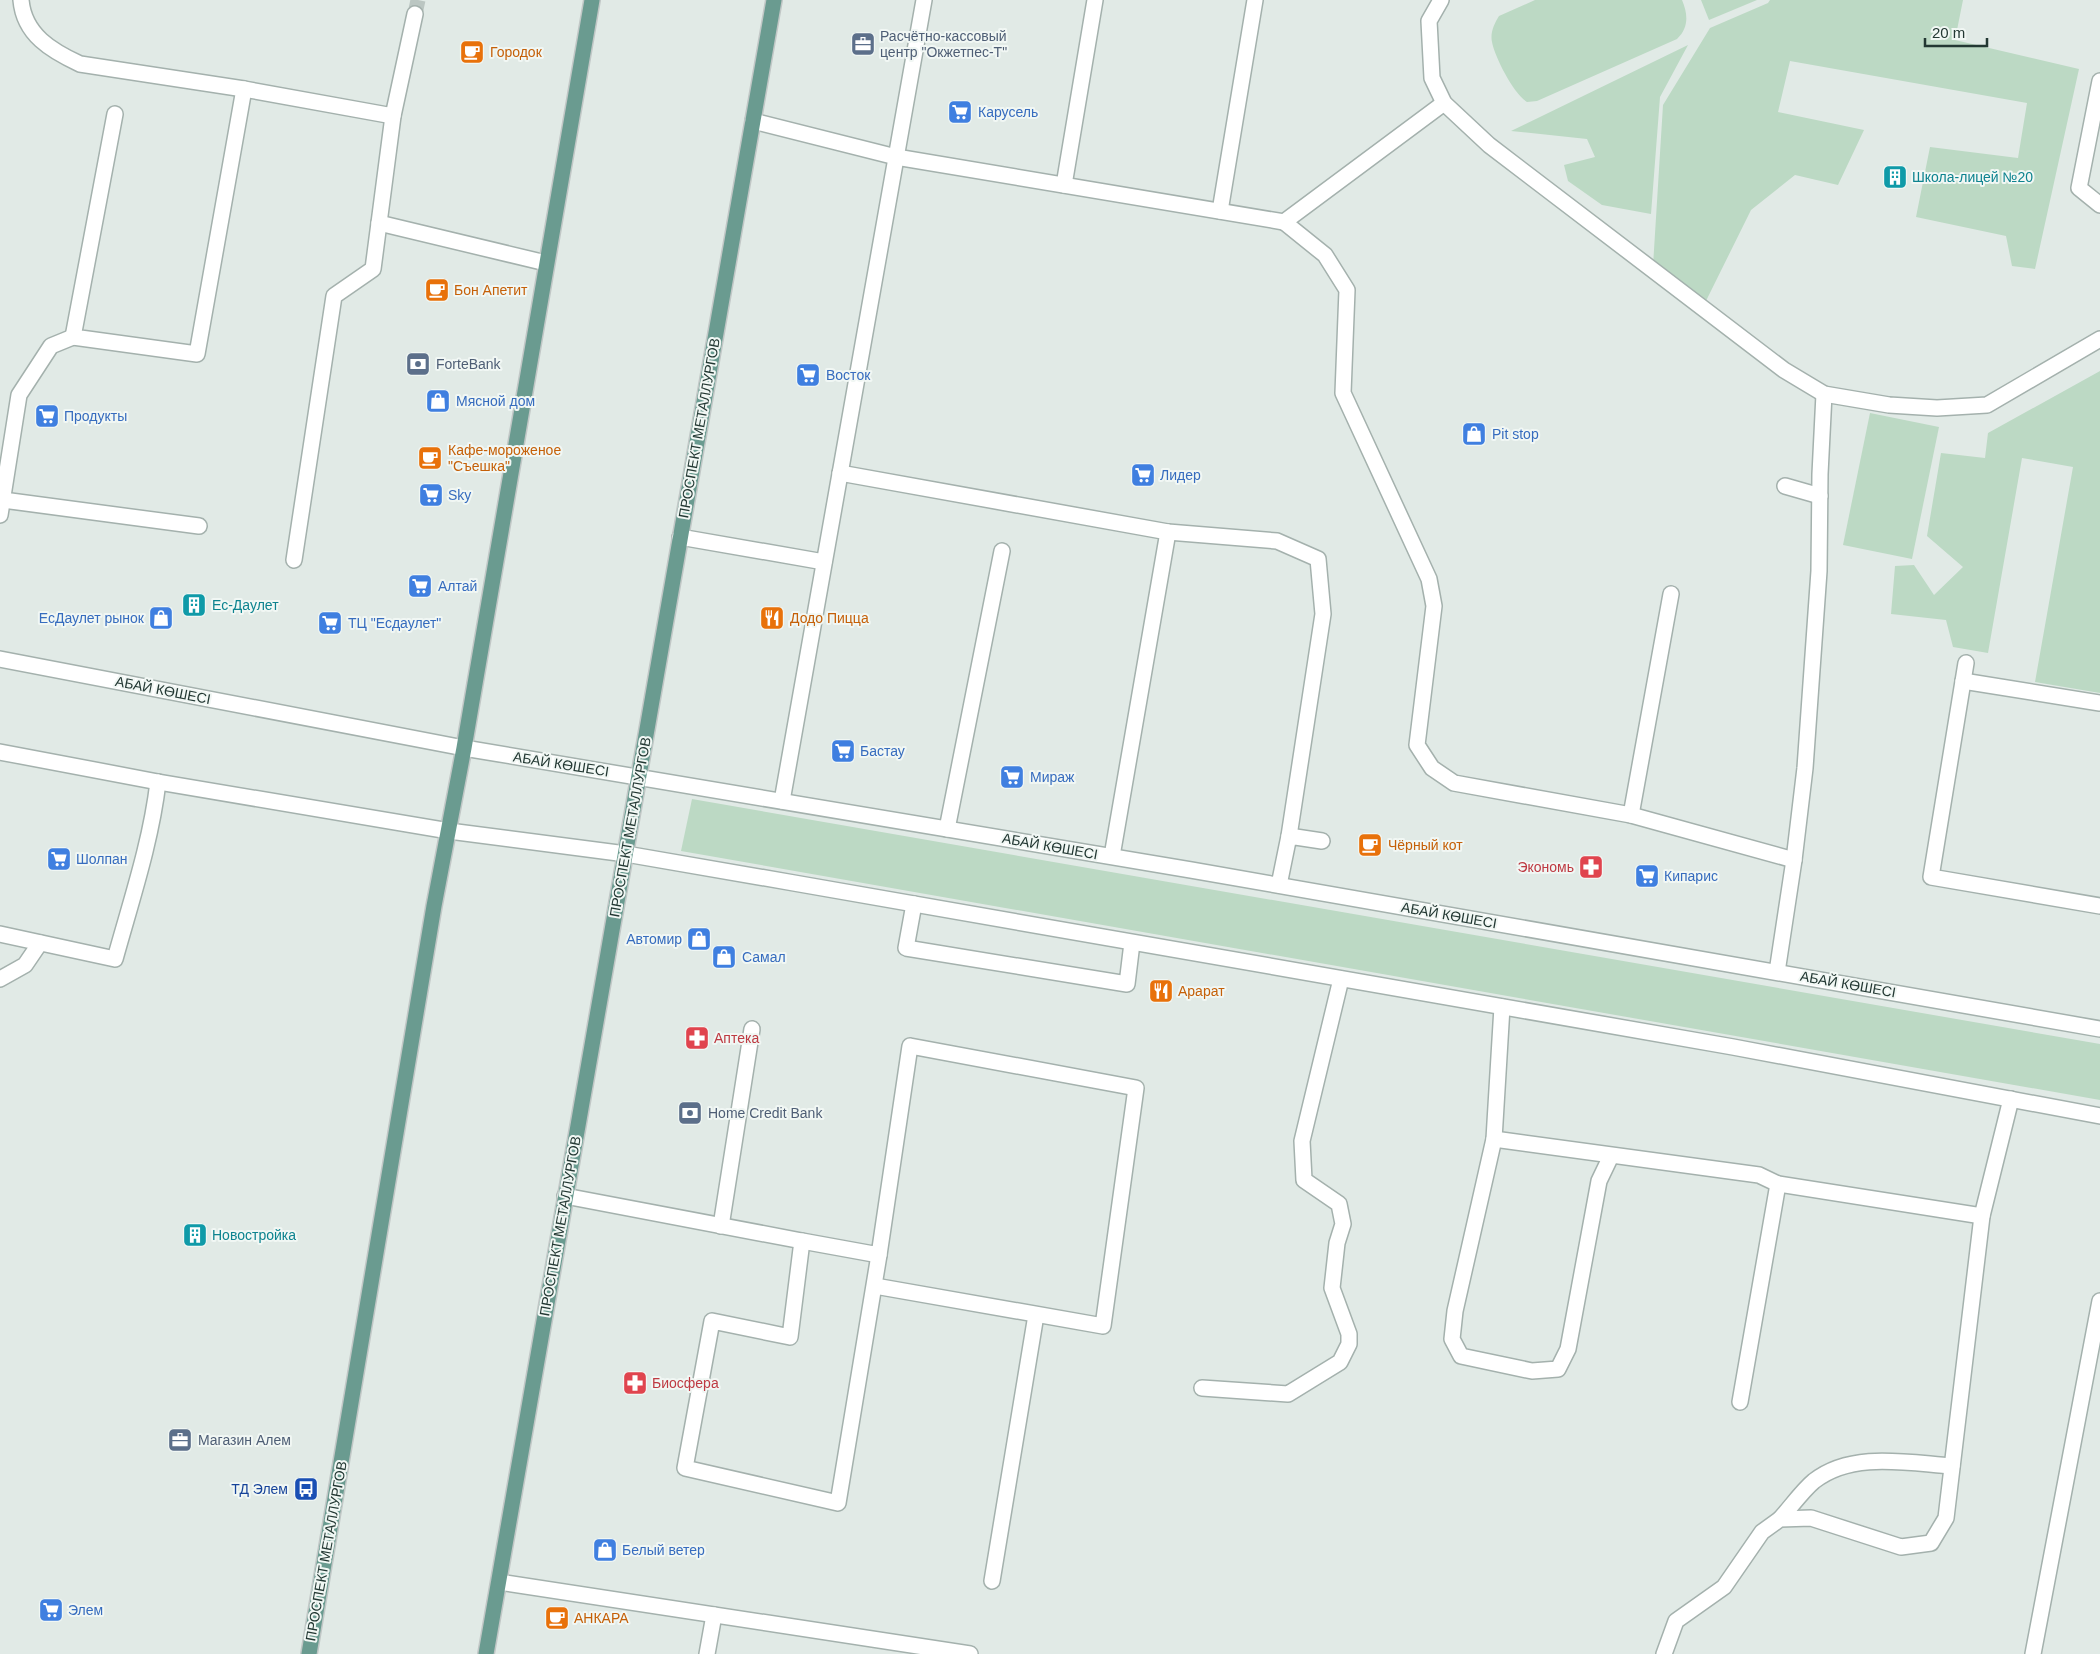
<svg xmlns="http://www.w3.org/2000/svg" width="2100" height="1654" font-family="Arial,sans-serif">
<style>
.green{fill:#bcd9c4}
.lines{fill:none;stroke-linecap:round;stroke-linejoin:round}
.minor-tunnel{stroke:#bbc6c2;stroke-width:15;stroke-dasharray:15 8;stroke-linecap:butt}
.minor-casing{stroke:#a4b1ad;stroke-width:18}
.major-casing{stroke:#c1c7c6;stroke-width:18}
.minor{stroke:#fff;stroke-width:15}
.major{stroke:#6a9b90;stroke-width:15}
.labels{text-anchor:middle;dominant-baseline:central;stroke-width:4;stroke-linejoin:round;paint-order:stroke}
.service-label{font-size:14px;fill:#4e5e75;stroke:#f1f7f4;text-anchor:start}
.food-label{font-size:14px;fill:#c56008;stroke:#f1f7f4;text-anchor:start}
.shop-label{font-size:14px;fill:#366cbe;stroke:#f1f7f4;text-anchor:start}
.culture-label{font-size:14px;fill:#0d838f;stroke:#f1f7f4;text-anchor:start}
.street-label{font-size:14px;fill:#233833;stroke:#f1f7f4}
.health-label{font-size:14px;fill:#be3a42;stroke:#f1f7f4;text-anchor:start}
.transit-label{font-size:14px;fill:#164399;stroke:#f1f7f4;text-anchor:end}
</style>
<rect width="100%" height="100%" fill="#e1eae6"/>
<!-- green -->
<g class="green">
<path d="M1535,0H1682C1688,14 1689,28 1677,39L1537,101L1527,102C1514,94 1495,58 1492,42C1490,33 1494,24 1499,16Z"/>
<polygon points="1701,0 1757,0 1709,20"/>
<polygon points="1770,0 1963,0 1955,40 2079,69 2035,269 2012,266 2006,236 1916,217 1930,147 2018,158 2027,103 1790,61 1778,112 1864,130 1838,185 1795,175 1751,210 1703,307 1653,266 1663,105 1710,28 1768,3"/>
<polygon points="1688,45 1660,97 1651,214 1602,205 1568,181 1564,165 1595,157 1587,139 1511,131"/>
<polygon points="2100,371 2100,693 2035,682 2073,467 2022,458 1988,653 1953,647 1946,620 1891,614 1895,566 1914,565 1934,595 1963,567 1927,536 1941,453 1985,458 1988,433"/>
<polygon points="1870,413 1939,427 1912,559 1843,545"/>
<polygon points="692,799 2100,1044 2100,1100 681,851"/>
</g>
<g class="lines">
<!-- minor-tunnel -->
<polyline class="minor-tunnel" points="415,14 418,0"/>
<defs>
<g id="minor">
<path d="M21,0C24,35 52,51 80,64L244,89"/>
<polyline points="1441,0 1429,21 1432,78 1444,103 1489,145 1784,370 1824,394 1889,405 1937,408 1987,405 2100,339"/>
<polyline points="2100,81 2079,188 2100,205"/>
<polyline points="115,114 73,337 197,354 244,89 393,116"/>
<polyline points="753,121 896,157 1284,222 1444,103"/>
<polyline points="1064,185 1095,0"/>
<polyline points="1220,211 1255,0"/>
<polyline points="1284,222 1325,255 1347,290 1343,393 1429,579 1434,606 1417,745 1432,768 1454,783 1631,815 1794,860"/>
<polyline points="379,223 546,263"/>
<polyline points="840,473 1168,532 1277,541 1318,559 1323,614 1289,836"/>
<polyline points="1785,486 1820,496"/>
<polyline points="3,500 199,526"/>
<polyline points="0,515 19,395 51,346 73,337"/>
<polyline points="680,537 824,562"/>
<polyline points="294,560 334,296 373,269 393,116 415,14"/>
<polyline points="0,659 464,748 1191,870 2100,1029"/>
<polyline points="1966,663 1931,877 2100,906"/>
<polyline points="1963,681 2100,703"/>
<polyline points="0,752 158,782 449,831 626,854 794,883 1733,1047 2100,1116"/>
<polyline points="782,801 924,0"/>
<polyline points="1631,815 1671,594"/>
<polyline points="947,829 1002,551"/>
<polyline points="1112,856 1168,532"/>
<polyline points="1279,885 1289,836 1322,841"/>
<polyline points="914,904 906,948 1127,984 1132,943"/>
<path d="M0,934L115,959C131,901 151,842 158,782"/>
<polyline points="1777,972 1794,860 1805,768 1819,571 1820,474 1824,394"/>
<polyline points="0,979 25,965 40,943"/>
<polyline points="1502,1007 1494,1139 1759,1175 1778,1184 1982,1216"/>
<polyline points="1494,1139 1455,1311 1452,1339 1461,1356 1532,1371 1558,1369 1568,1349 1599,1181 1611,1156"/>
<polyline points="565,1196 802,1241 790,1337 712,1321 685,1468 838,1503 879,1255"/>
<polyline points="721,1226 752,1029"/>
<polyline points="802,1241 879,1255 910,1046 1136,1088 1103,1326 875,1286"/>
<polyline points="1202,1388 1288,1394 1340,1362 1349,1344 1349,1334 1332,1288 1337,1243 1343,1224 1339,1204 1304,1180 1302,1141 1341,979"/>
<polyline points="1740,1402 1778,1184"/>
<path d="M1780,1519C1791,1507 1802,1491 1814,1481C1852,1451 1908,1463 1952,1466"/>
<polyline points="992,1581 1036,1315"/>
<polyline points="499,1582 970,1654"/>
<polyline points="707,1654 714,1615"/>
<polyline points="1664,1654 1676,1621 1724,1587 1762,1532 1780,1519 1811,1518 1901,1547 1931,1543 1946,1518 1982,1216 2011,1099"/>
<polyline points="2033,1654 2100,1301"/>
</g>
<g id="major">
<polyline points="309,1654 434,906 464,748 592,0"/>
<polyline points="486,1654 774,0"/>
</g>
</defs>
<!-- minor casing -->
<use href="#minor" class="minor-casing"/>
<!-- major casing -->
<use href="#major" class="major-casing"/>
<!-- minor -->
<use href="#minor" class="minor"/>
<!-- major -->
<use href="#major" class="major"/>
</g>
<!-- icons -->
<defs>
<symbol id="office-square" viewBox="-11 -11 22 22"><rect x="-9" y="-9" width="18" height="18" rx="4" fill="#5c6f8a" stroke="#f1f7f4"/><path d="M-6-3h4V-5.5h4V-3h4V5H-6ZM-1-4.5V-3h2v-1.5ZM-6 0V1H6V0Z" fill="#fff"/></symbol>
<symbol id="cafe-square" viewBox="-11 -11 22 22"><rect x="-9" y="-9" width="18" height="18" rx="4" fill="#e8710a" stroke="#f1f7f4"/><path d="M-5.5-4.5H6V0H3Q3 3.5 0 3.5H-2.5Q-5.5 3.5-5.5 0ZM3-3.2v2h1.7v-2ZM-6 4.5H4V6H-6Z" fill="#fff"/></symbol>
<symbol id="supermarket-square" viewBox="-11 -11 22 22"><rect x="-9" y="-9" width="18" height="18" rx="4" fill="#3f7fe0" stroke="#f1f7f4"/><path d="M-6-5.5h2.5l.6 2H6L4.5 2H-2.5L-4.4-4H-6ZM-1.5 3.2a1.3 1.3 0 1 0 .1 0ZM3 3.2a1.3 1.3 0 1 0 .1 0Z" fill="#fff"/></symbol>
<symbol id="building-square" viewBox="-11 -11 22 22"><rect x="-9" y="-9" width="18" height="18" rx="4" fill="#0f9aa8" stroke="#f1f7f4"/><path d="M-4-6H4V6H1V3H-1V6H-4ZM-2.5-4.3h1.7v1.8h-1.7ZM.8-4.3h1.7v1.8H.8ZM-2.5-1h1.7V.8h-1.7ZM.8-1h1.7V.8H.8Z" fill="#fff"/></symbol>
<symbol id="bank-square" viewBox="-11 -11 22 22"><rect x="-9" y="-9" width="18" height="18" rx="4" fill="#5c6f8a" stroke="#f1f7f4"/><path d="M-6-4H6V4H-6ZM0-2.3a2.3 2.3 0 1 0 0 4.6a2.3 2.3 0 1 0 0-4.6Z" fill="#fff"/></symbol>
<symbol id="shop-square" viewBox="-11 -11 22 22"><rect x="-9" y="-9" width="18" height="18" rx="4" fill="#3f7fe0" stroke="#f1f7f4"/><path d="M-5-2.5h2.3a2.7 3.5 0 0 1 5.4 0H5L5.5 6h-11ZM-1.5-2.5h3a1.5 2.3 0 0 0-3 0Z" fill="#fff"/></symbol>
<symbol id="restaurant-square" viewBox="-11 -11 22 22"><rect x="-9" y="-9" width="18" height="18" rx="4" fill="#e8710a" stroke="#f1f7f4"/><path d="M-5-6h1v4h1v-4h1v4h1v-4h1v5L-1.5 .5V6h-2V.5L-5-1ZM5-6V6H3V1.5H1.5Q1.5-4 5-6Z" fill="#fff"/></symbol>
<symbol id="pharmacy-square" viewBox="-11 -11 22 22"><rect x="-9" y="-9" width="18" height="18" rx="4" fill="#e0444e" stroke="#f1f7f4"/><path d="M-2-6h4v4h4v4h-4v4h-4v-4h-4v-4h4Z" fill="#fff"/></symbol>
<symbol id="bus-square" viewBox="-11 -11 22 22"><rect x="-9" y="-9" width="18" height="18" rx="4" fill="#1a4fb4" stroke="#f1f7f4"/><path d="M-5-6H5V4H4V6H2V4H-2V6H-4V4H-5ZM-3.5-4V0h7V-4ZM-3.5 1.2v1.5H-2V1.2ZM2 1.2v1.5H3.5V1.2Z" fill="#fff"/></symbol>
</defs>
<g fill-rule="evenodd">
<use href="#office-square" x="849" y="30" width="28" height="28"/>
<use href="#cafe-square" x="458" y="38" width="28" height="28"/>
<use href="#supermarket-square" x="946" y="98" width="28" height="28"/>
<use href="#building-square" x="1881" y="163" width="28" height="28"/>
<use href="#cafe-square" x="423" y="276" width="28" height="28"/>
<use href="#bank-square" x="404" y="350" width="28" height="28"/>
<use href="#supermarket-square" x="794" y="361" width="28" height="28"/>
<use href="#shop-square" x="424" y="387" width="28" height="28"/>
<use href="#supermarket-square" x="33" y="402" width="28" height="28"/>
<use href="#shop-square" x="1460" y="420" width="28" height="28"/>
<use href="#cafe-square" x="416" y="444" width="28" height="28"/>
<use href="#supermarket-square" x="1129" y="461" width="28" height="28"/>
<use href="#supermarket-square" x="417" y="481" width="28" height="28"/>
<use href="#supermarket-square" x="406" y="572" width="28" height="28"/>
<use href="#building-square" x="180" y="591" width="28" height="28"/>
<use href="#shop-square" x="147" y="604" width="28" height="28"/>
<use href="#restaurant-square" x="758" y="604" width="28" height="28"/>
<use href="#supermarket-square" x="316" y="609" width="28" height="28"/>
<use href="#supermarket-square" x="829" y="737" width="28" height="28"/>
<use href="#supermarket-square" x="998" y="763" width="28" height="28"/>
<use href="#cafe-square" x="1356" y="831" width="28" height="28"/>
<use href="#supermarket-square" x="45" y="845" width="28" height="28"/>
<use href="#pharmacy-square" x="1577" y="853" width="28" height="28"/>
<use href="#supermarket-square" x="1633" y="862" width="28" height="28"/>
<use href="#shop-square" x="685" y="925" width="28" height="28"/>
<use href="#shop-square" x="710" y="943" width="28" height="28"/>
<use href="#restaurant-square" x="1147" y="977" width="28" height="28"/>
<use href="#pharmacy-square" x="683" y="1024" width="28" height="28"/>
<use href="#bank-square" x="676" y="1099" width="28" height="28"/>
<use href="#building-square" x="181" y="1221" width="28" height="28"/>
<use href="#pharmacy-square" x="621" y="1369" width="28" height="28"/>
<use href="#office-square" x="166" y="1426" width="28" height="28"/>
<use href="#bus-square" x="292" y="1475" width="28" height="28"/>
<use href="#shop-square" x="591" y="1536" width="28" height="28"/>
<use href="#supermarket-square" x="37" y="1596" width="28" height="28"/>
<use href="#cafe-square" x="543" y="1604" width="28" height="28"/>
</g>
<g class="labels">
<!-- service labels -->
<g class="service-label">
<text x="880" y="36">Расчётно-кассовый<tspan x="880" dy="16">центр "Окжетпес-Т"</tspan></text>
<text x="436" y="364">ForteBank</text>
<text x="708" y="1113">Home Credit Bank</text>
<text x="198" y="1440">Магазин Алем</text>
</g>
<!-- food labels -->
<g class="food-label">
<text x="490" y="52">Городок</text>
<text x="454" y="290">Бон Апетит</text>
<text x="448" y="450">Кафе-мороженое<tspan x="448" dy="16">"Cъешка"</tspan></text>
<text x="790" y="618">Додо Пицца</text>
<text x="1388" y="845">Чёрный кот</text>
<text x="1178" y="991">Арарат</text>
<text x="574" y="1618">АНКАРА</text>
</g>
<!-- shop labels -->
<g class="shop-label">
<text x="978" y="112">Карусель</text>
<text x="826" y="375">Восток</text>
<text x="456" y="401">Мясной дом</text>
<text x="64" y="416">Продукты</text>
<text x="1492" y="434">Pit stop</text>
<text x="1160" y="475">Лидер</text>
<text x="448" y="495">Sky</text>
<text x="438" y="586">Алтай</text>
<text x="144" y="618" text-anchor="end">ЕсДаулет рынок</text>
<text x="348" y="623">ТЦ "Есдаулет"</text>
<text x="860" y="751">Бастау</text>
<text x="1030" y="777">Мираж</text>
<text x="76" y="859">Шолпан</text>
<text x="1664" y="876">Кипарис</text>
<text x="682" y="939" text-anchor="end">Автомир</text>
<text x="742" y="957">Самал</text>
<text x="622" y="1550">Белый ветер</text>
<text x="68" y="1610">Элем</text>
</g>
<!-- culture labels -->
<g class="culture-label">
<text x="1912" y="177">Школа-лицей №20</text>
<text x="212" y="605">Ес-Даулет</text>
<text x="212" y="1235">Новостройка</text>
</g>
<!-- street labels -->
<g class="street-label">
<text transform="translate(699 428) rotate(-80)">ПРОСПЕКТ МЕТАЛЛУРГОВ</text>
<text transform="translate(163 690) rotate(11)">АБАЙ КӨШЕСІ</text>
<text transform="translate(561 764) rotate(9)">АБАЙ КӨШЕСІ</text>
<text transform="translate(630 827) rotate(-80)">ПРОСПЕКТ МЕТАЛЛУРГОВ</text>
<text transform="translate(1050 846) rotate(10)">АБАЙ КӨШЕСІ</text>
<text transform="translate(1449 915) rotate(10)">АБАЙ КӨШЕСІ</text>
<text transform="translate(1848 984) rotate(10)">АБАЙ КӨШЕСІ</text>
<text transform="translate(560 1226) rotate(-80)">ПРОСПЕКТ МЕТАЛЛУРГОВ</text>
<text transform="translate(326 1551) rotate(-80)">ПРОСПЕКТ МЕТАЛЛУРГОВ</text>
</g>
<!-- health labels -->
<g class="health-label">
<text x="1574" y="867" text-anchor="end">Экономь</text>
<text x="714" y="1038">Аптека</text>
<text x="652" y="1383">Биосфера</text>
</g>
<!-- transit labels -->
<g class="transit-label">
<text x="288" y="1489">ТД Элем</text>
</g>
</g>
<!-- scale -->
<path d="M1925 38v8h62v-8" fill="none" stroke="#233833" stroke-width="2.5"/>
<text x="1932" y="38" font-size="15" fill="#233833" stroke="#f1f7f4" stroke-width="4" paint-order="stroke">20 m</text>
</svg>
